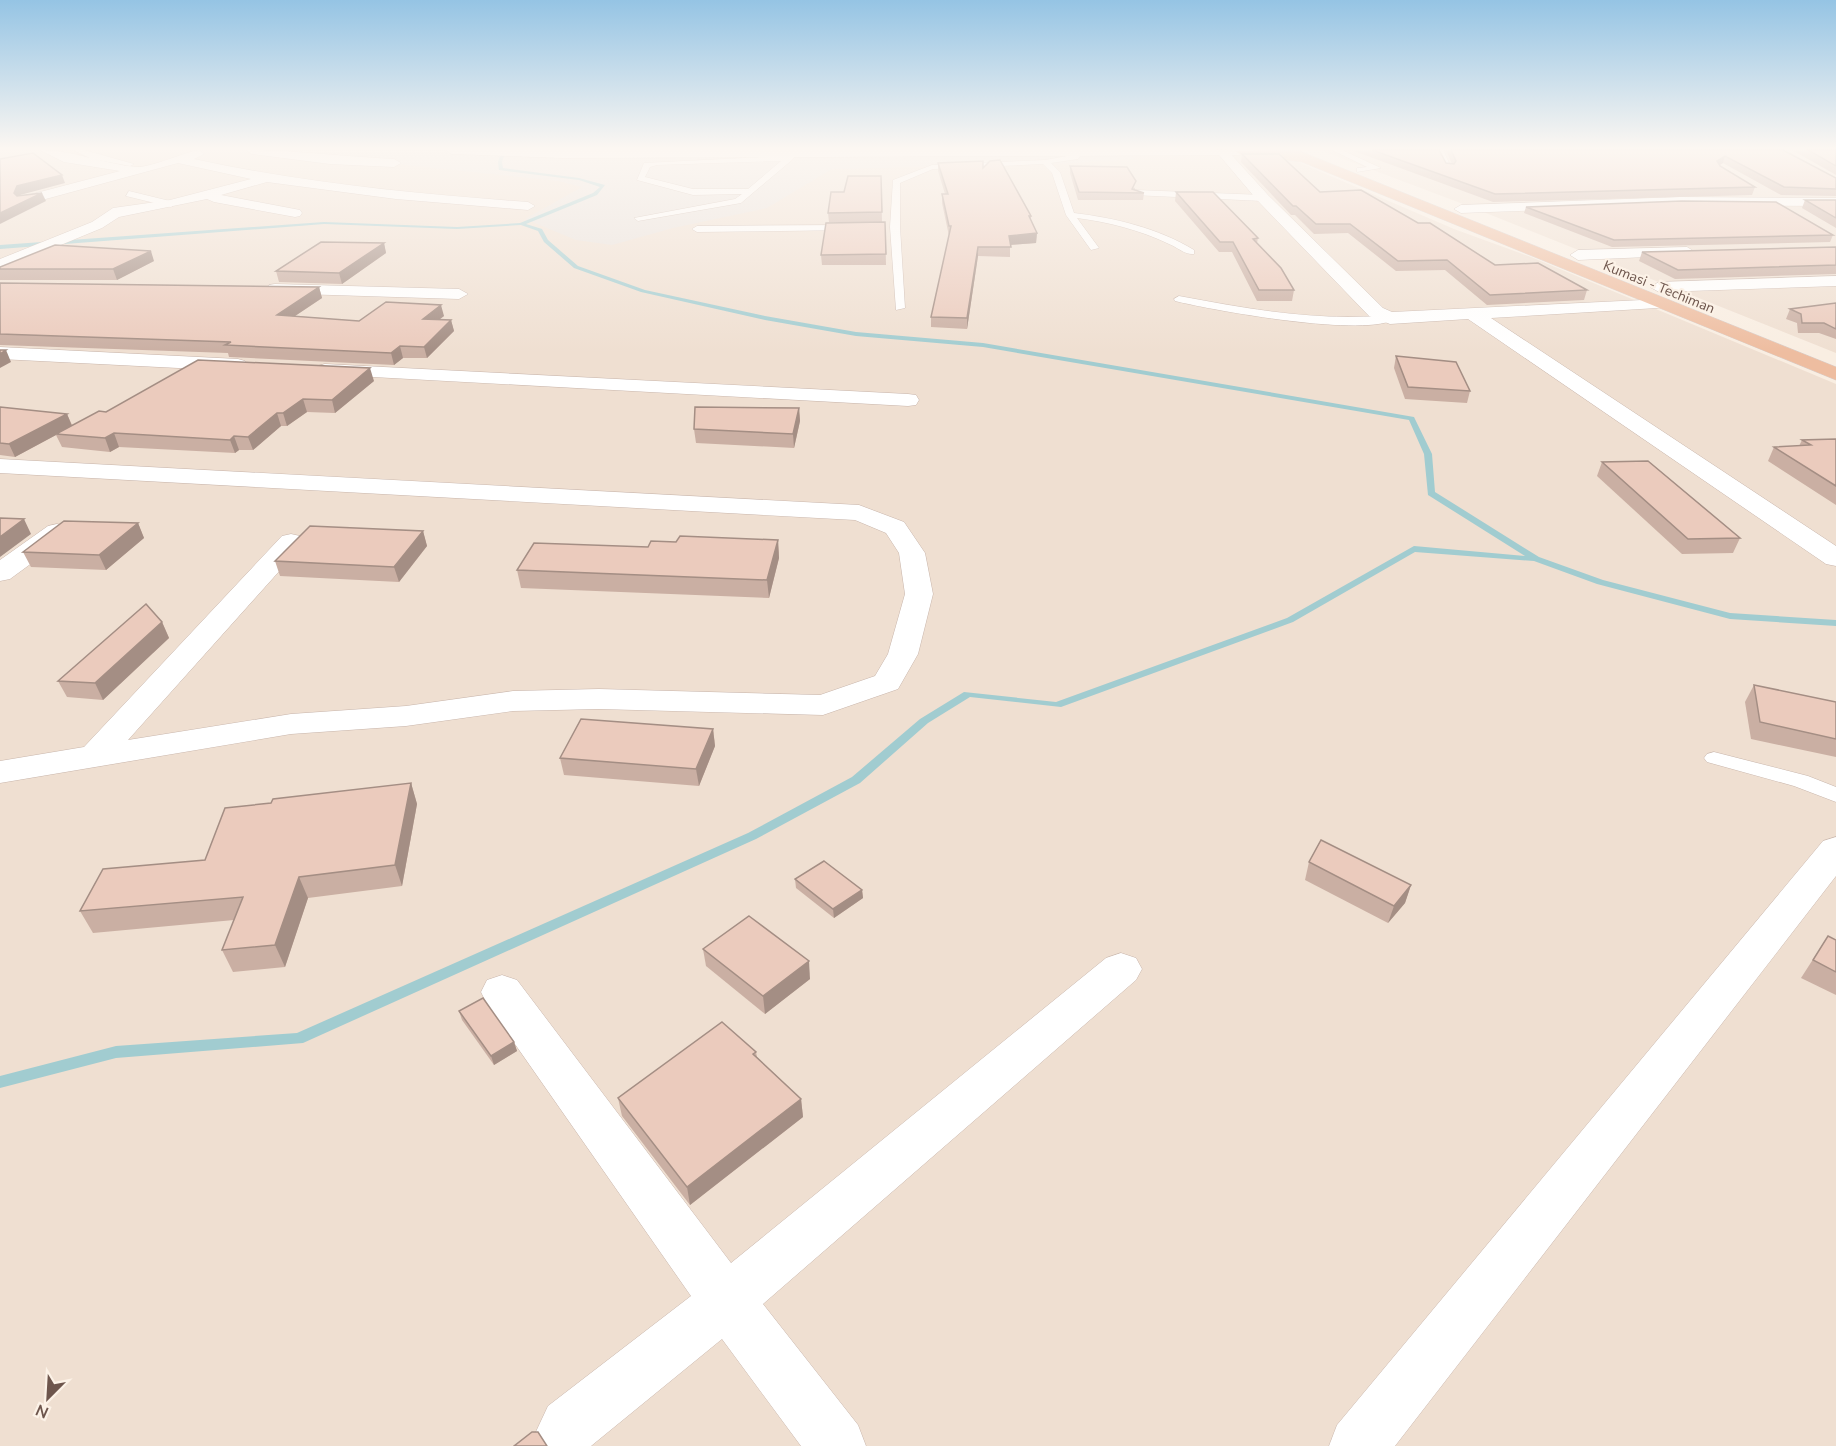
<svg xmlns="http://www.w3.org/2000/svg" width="1836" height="1446" font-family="'Nunito Sans',sans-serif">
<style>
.residential{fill:#efdfd1}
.industrial{fill:#e8e1dc}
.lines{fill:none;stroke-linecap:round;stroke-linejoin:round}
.stream{fill:#a1ccd0;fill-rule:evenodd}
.service-casing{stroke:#c8b5ab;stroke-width:1}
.minor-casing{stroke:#c8b5ab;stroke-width:1}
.tertiary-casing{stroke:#c8b5ab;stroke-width:1}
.trunk-casing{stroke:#d6cfcd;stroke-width:1}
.service{fill:#fff;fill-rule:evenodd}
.minor{fill:#fff;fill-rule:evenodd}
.tertiary{fill:#fff;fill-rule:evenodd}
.trunk{fill:#eebda0;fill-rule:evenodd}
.wall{fill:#caafa3}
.shaded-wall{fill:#a48e84}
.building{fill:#ebcbbd;stroke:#a48e84;stroke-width:1.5}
.labels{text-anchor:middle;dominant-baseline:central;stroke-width:4.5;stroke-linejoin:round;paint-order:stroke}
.far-street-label{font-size:14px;fill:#6d554c;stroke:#fcf2e7}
</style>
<rect width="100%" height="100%" fill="#f9eee2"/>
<!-- residential -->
<g class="residential">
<polygon points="0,150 1270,150 1454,229 1531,257 1836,384 1836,1446 0,1446"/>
<polygon points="1320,150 1836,150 1836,353 1471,207"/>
</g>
<!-- industrial -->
<polygon class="industrial" points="264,150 1130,150 1134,159 1074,163 832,169 767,208 673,228 612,245 576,240 525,219 582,187 558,181"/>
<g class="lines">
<!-- stream -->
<polygon class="stream" points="502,150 506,150 502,162 503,168 579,178 605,185 597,195 526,224 542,229 548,240 578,266 645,290 765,316 856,332 983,343 1414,417 1432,454 1435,492 1539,557 1603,580 1730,613 1836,620 1836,626 1730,619 1597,584 1534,561 1415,552 1293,622 1061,707 970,697 928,723 860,783 756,839 303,1043 116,1058 0,1088 0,1076 116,1046 297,1033 748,833 852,777 920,719 964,692 1056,702 1287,618 1414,546 1525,556 1428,495 1424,454 1409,420 983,347 856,336 765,320 641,292 574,268 544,242 538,231 521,225 457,229 324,224 0,249 0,245 324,222 457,227 520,223 593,193 600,187 579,180 499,170 498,162"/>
<defs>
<g id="service">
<polygon points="73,150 84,150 134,164 130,166 92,159"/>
<path d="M1076,150L1083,152L1078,159L1051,163L1060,172L1074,213C1115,218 1158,228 1194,250V254C1185,255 1177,247 1169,244C1140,230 1108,222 1077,218L1099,248L1091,250L1066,215L1052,173L1043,164L933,169L900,183V227L905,308L896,310L890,227L893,180L932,165L1045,160L1073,155Z"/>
<polygon points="1332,150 1342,150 1381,168 1357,172 1357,168 1367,167"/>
<polygon points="1435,150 1443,150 1452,169 1446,169"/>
<path d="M793,152L797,154L792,160L741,203L638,221L634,218L735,199L742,194L693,195L637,180L644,163L786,156ZM781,161L748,189H693L645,177L650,167L657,165Z"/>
<polygon points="1136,190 1263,195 1267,198 1263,201 1133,195"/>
<polygon points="129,191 174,202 175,204 171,207 126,196"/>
<polygon points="851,225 856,228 854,230 697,232 692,229 697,226"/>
<path d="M1179,296C1249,309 1318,322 1390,315L1396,318C1370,339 1211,310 1175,301L1174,299Z"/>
<polygon points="1714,752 1808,776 1836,787 1836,802 1794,786 1707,762 1704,758 1707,754"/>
</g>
<g id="minor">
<path d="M40,150C72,150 105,164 136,167C150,168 182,153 199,150L204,154L194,159C304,183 416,194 528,202L535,206L528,210L396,199L267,182L221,195L300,210L302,213L300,216L295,217L214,202L207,199L119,217L102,228L0,270V259L92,222L113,208L170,200L251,179L178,163L31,203H21L19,200L21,197L120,171L64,162Z"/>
<path d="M246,150C295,150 345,157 394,159L401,163L394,167L330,164L252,154Z"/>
<polygon points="1215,150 1227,150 1268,195 1383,308 1392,312 1663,299 1666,303 1663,307 1657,308 1491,318 1836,546 1836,566 1826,564 1468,319 1390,324 1369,316 1258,201"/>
<polygon points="1680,197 1836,198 1836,206 1680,205 1461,213 1454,209 1461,205"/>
<polygon points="1687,247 1695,252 1693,255 1578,260 1570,255 1578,250"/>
<polygon points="1836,276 1836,286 1659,292 1650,287 1659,282"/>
<polygon points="275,284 459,289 468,294 459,299 269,293 266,289 269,285"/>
<polygon points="0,347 238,359 245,361 248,365 245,369 238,371 0,359"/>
<polygon points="325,364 908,394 916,395 919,400 916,405 908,406 318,374 315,370 318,366"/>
<polygon points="0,459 859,505 904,522 925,553 933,594 918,654 898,689 823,715 599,709 513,711 406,726 291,734 0,783 0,761 84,747 282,536 291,534 300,536 304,542 300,548 128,740 291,714 406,706 513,691 599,689 820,695 875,676 888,654 905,594 899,553 886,533 855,520 0,473"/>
<polygon points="57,524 66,526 70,532 66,538 10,579 0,581 0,560 48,526"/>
<polygon points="1836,837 1836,876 1395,1446 1329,1446 1337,1425 1823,841"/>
<polygon points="1121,953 1136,958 1142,969 1136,980 763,1304 858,1425 866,1446 801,1446 722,1339 591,1446 533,1446 533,1438 548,1406 691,1296 487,1004 481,992 487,980 502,975 517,980 731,1263 1106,958"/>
</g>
<polygon id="tertiary" points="446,150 1287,150 1287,151 1281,155 562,158 452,154"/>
<polygon id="trunk" points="1297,150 1836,367 1836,380 1302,162 1241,155 1235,151"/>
</defs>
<!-- service casing -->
<use href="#service" class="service-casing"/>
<!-- minor casing -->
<use href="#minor" class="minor-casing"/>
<!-- tertiary casing -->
<use href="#tertiary" class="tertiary-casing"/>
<!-- trunk casing -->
<use href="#trunk" class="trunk-casing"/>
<!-- service -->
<use href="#service" class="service"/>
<!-- minor -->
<use href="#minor" class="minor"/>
<!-- tertiary -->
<use href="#tertiary" class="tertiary"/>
<!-- trunk -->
<use href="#trunk" class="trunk"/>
</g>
<!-- wall -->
<g class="wall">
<polygon points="1351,150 1439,150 1446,163 1452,164 1446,150 1783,150 1836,178 1836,196 1781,195 1723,163 1719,165 1755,187 1752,195 1493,202"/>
<polygon points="1792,150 1836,150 1836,175"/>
<polygon points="1242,154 1320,192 1418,223 1495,265 1587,290 1584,300 1487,305 1445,270 1396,271 1348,233 1314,234 1295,215 1291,215 1241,162"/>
<polygon points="938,163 983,168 1031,216 1031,221 1037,233 1036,243 1010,245 1010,257 978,256 967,329 931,327 931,317 949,236 942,203 942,194 945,194 938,171"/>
<polygon points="1070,166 1135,188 1135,190 1144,193 1143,200 1078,200 1070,173"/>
<polygon points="881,176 882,222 829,222 828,213 844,192"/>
<polygon points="1176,192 1258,238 1257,243 1294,290 1292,301 1257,301 1232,252 1219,252 1175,201"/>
<polygon points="1805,200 1836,200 1836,228 1802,208"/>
<polygon points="1526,207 1833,235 1830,242 1612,247 1524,213"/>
<polygon points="885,222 886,265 822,265 821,255"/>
<polygon points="384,243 386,253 342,284 279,282 276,271"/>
<polygon points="1836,247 1836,274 1675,279 1639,261 1642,252"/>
<polygon points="154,261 117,280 0,280 0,267"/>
<polygon points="0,283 319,287 322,298 295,316 359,321 444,316 439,320 451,320 454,331 427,358 403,358 394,365 229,357 228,353 0,345"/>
<polygon points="1836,303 1836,339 1819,333 1798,333 1797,323 1786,319 1790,309"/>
<polygon points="1396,356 1470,391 1467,403 1405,399 1394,368"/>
<polygon points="374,381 335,413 307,412 287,426 281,426 253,450 239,450 235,453 119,447 110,452 62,447 56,435 15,457 0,455 0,407 67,414 72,425 106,412"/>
<polygon points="799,408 800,421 794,448 696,443 694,429"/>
<polygon points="1836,439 1836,505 1768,461 1774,447 1799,446 1802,440"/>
<polygon points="1602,462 1740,538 1733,553 1682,554 1597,476"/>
<polygon points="138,523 144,538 106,570 31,567 23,552"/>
<polygon points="423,531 427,546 399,582 280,576 275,561"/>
<polygon points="778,540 779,558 769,598 521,588 517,570 676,542"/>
<polygon points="162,622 169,638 103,700 67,697 58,681"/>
<polygon points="1754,685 1836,702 1836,757 1751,739 1745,702"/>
<polygon points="713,729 715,746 699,786 564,775 560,758"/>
<polygon points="411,783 417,804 402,886 308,898 285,967 233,972 222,950 234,920 93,933 80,911 205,860 271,803"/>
<polygon points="1309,862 1411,885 1405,903 1388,923 1305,880"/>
<polygon points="795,879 862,890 863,898 834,918 796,888"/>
<polygon points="1828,936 1836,940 1836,995 1801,978"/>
<polygon points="703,949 810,979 765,1014 706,966"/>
<polygon points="459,1011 514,1042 517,1051 494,1065 462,1020"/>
<polygon points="756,1052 757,1057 801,1099 803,1117 690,1205 622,1116 618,1098"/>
</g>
<!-- shaded-wall -->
<g class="shaded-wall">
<polygon points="1725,156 1723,163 1715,168 1717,161"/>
<polygon points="62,175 65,183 20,195 17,201 14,193 17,186"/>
<polygon points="42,193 46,201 0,224 0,213"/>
<polygon points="1037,233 1036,243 1009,245 1009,236"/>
<polygon points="384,243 386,253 342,284 339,273"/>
<polygon points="978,247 978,256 967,329 967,318"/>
<polygon points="151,251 154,261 117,280 113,269"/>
<polygon points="319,287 322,298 280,326 277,315"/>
<polygon points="441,305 444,316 425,330 423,319"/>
<polygon points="451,320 454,331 427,358 424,347"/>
<polygon points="400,346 403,358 394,365 391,353"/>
<polygon points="6,350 11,362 0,368 0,354"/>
<polygon points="370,368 374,381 335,413 332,400"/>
<polygon points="303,399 307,412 287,426 283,413"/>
<polygon points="799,408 800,421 794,448 793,434"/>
<polygon points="277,413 281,426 253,450 248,437"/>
<polygon points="67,414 72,426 56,434 56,435 15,457 9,444"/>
<polygon points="114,433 119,447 110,452 105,438"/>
<polygon points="234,436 239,450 235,453 230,440"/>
<polygon points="24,519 31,534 0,557 0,537"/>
<polygon points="138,523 144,538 106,570 99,555"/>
<polygon points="423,531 427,546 399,582 394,567"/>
<polygon points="778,540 779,558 769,598 767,580"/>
<polygon points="162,622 169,638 103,700 95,683"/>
<polygon points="713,729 715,746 699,786 696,769"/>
<polygon points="411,783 417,804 402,886 395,865"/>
<polygon points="299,877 308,898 285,967 275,945"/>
<polygon points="1411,885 1405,903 1388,923 1394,906"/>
<polygon points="862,890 863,898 834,918 833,909"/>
<polygon points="809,961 810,979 765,1014 763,996"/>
<polygon points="514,1042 517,1051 494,1065 491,1056"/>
<polygon points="801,1099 803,1117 690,1205 687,1187"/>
</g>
<!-- building -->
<g class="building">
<polygon points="1372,150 1439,150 1446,163 1454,164 1456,161 1451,150 1783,150 1836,178 1836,189 1784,187 1725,156 1717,161 1720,166 1755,187 1495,194"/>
<polygon points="1808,150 1836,150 1836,166"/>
<polygon points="33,153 62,175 17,186 14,193 17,196 42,193 0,213 0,159"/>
<polygon points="1242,154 1279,154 1320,192 1361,190 1418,223 1430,223 1495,265 1538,263 1587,290 1490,295 1447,260 1398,261 1350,224 1316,224 1296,206 1293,206"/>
<polygon points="1000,160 1031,216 1029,216 1037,233 1009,236 1011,247 978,247 967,318 931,317 951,226 949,226 942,194 948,194 938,163 983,161 983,168 990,161"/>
<polygon points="1070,166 1127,167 1136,181 1132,189 1144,193 1079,192"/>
<polygon points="848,176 881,176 882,212 828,213 831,192 844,192"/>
<polygon points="1176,192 1213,192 1258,238 1253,239 1281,268 1294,290 1259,290 1233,242 1220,242"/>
<polygon points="1805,200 1836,200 1836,218"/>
<polygon points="1682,201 1776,202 1833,235 1614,240 1526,207"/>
<polygon points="885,222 886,254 821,255 826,223"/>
<polygon points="321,242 384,243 339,273 276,271"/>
<polygon points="55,245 151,251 113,269 0,269 0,267"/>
<polygon points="1836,247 1836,265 1678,270 1642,252"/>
<polygon points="0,283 319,287 277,315 359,321 386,302 441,305 423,319 451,320 424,347 400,346 391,353 225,345 231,342 0,334"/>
<polygon points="1836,303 1836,329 1824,323 1802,323 1801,314 1790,309"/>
<polygon points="0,350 6,350 0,354"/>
<polygon points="1396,356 1456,362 1470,391 1408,387"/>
<polygon points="198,360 370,368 332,400 303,399 283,413 277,413 248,437 234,436 230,440 114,433 105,438 56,434 99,411 106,412"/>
<polygon points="0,407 67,414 9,444 0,443"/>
<polygon points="695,407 799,408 793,434 694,429"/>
<polygon points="1836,439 1836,486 1774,447 1811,445 1802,440"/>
<polygon points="1648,461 1740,538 1688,539 1602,462"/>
<polygon points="0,518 24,519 0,537"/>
<polygon points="64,521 138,523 99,555 23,552"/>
<polygon points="310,526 423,531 394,567 275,561"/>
<polygon points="680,536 778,540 767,580 517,570 534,543 648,547 651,541 676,542"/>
<polygon points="146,604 162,622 95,683 58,681"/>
<polygon points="1754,685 1836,702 1836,739 1760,722"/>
<polygon points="581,719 713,729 696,769 560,758"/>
<polygon points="411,783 395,865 299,877 275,945 222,950 243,897 80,911 103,869 205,860 225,808 271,803 273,799"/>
<polygon points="1321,840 1411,885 1394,906 1309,862"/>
<polygon points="824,861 862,890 833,909 795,879"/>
<polygon points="749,916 809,961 763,996 703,949"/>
<polygon points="1828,936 1836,940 1836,972 1813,960"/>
<polygon points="483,998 514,1042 491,1056 459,1011"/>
<polygon points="722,1022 756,1052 753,1054 801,1099 687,1187 618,1098"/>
<polygon points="532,1432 538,1432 547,1446 514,1446"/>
</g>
<!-- sky -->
<linearGradient id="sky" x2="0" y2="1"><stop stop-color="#95c4e4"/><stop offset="0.42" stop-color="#fcf7f2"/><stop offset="1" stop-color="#fcf7f2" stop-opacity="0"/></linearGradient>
<rect width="1836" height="353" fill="url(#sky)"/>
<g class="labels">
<!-- far-street labels -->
<g class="far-street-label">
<text transform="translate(1659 287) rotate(22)">Kumasi - Techiman</text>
</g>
</g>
<!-- north arrow -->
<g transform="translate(48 1398) rotate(204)" stroke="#fcf2e7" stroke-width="4.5" paint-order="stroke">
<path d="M0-4.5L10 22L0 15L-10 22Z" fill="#6d554c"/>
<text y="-9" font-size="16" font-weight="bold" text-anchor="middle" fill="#6d554c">N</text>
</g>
</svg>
